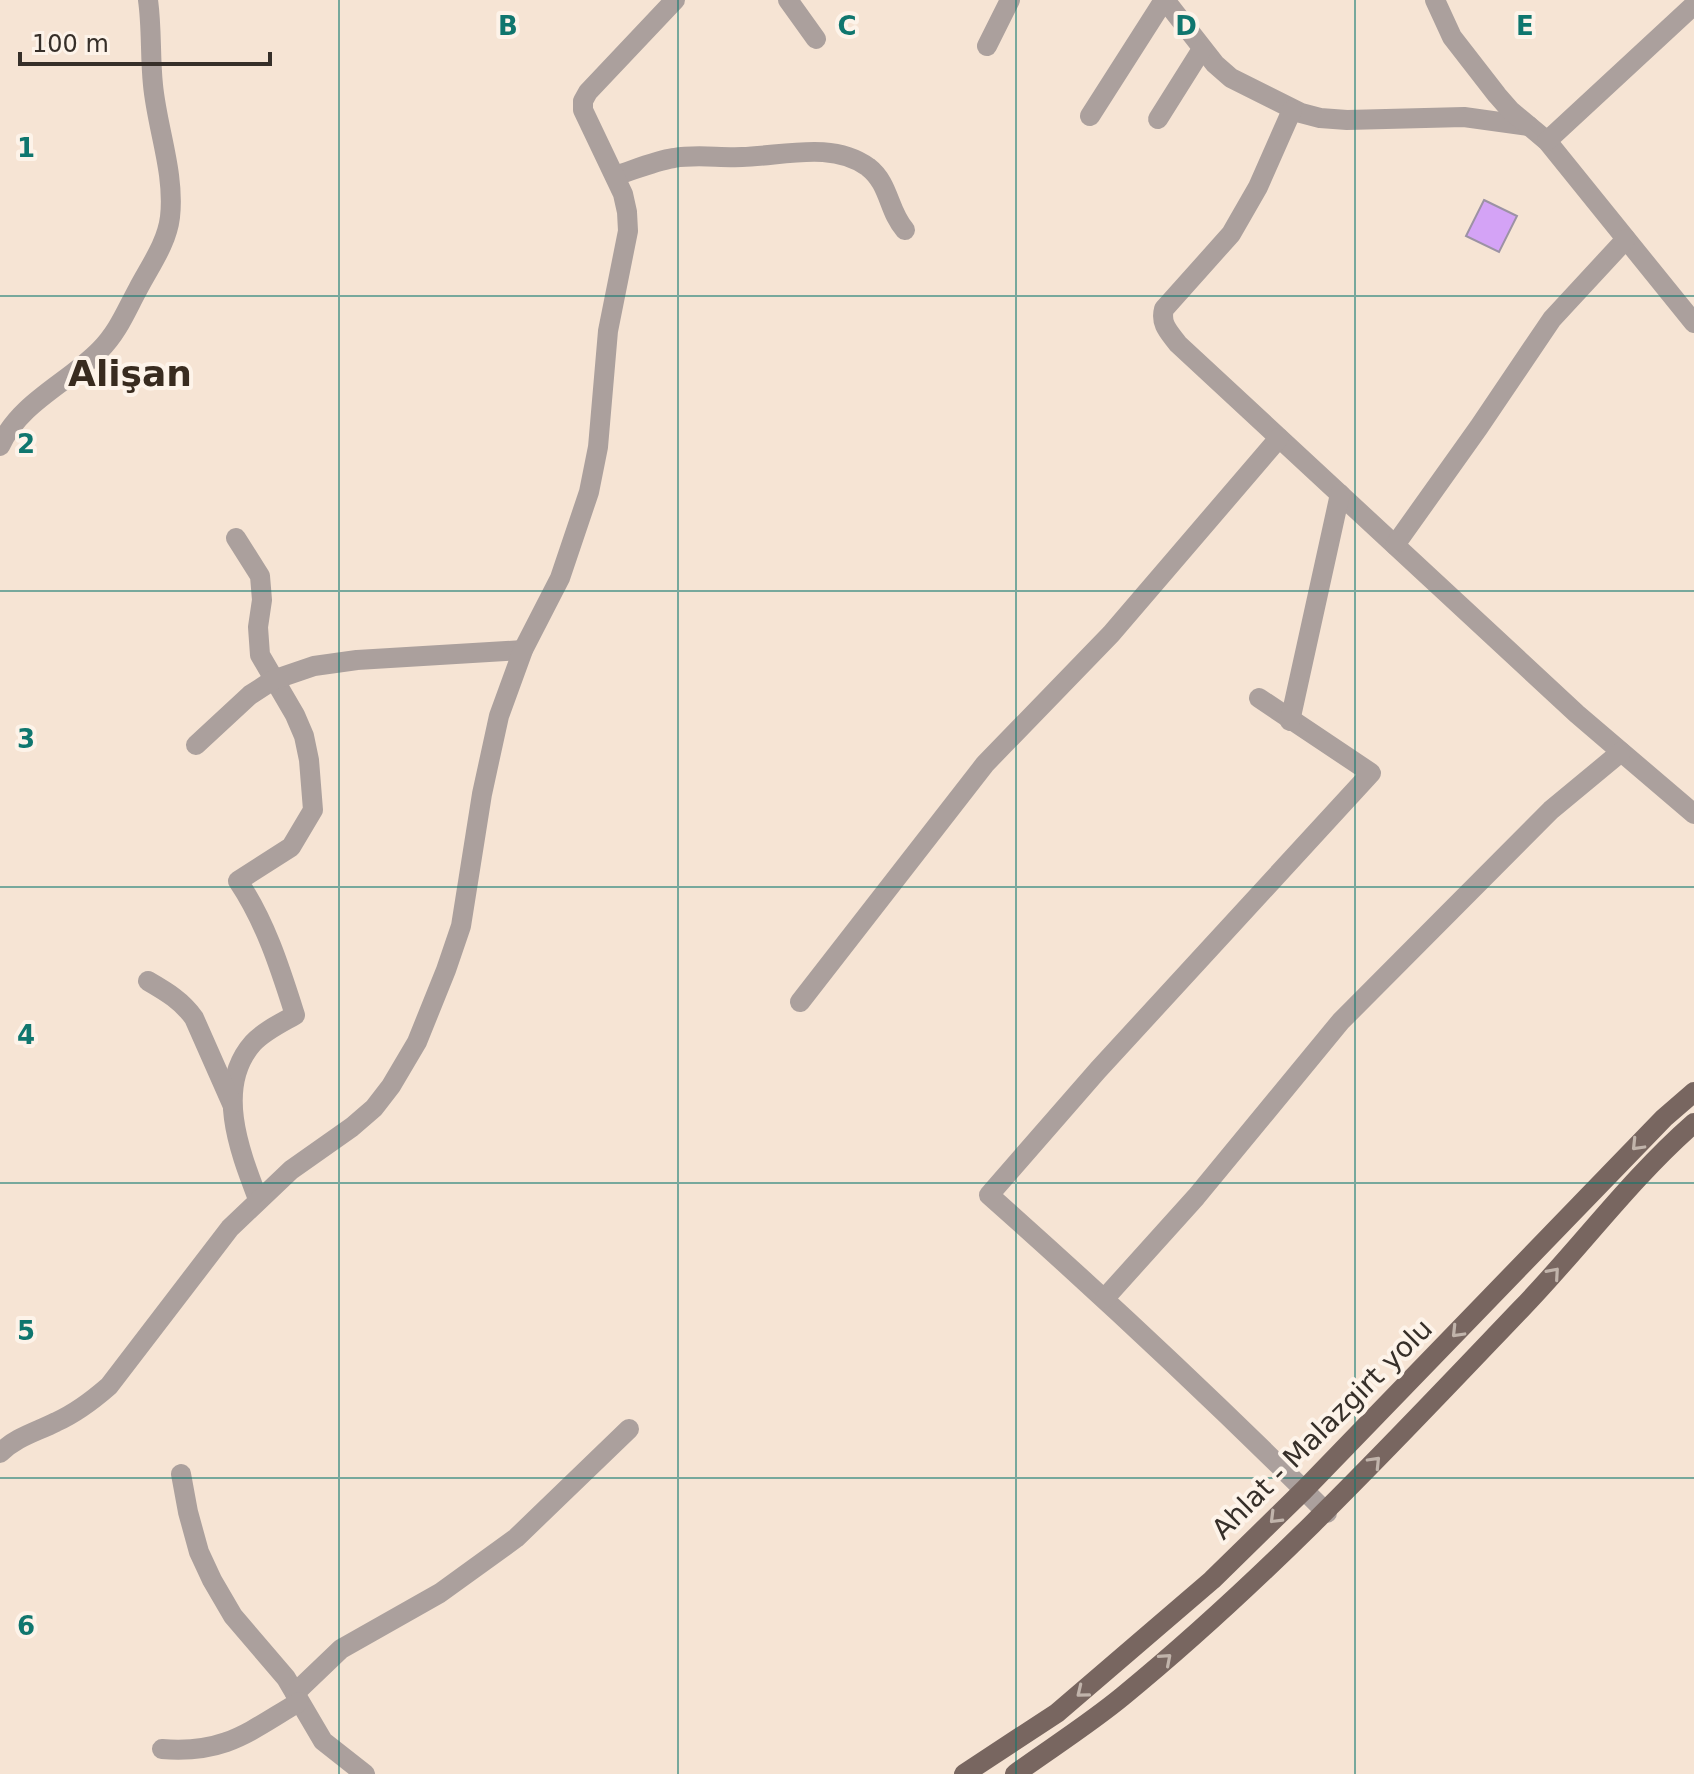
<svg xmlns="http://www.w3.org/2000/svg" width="1694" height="1774" font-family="'DejaVu Sans',sans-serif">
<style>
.building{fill:#d4a3f6;stroke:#9c92a4;stroke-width:2}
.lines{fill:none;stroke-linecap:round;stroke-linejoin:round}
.minor{stroke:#aba09d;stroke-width:20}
.major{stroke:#786660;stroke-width:20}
.oneway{stroke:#c1b4ab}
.grid{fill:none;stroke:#0f766e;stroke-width:2;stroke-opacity:0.55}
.labels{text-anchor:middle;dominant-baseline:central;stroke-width:8;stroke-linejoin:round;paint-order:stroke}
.street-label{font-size:28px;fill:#362f29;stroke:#fdf3e9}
.district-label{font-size:36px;font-weight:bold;fill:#382b1f;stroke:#fdf3e9}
.grid-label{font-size:26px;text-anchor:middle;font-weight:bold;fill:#0f766e;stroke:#fdf3e9;stroke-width:8;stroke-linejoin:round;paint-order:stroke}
</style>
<rect width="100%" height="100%" fill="#f6e4d4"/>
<!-- building -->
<polygon class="building" points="1484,200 1517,216 1499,252 1466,236"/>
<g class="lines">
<!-- minor -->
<g class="minor">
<polyline points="788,0 816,39"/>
<polyline points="1165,0 1215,64 1231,78 1301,113 1320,118 1347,120 1464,117 1529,126"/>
<polyline points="1435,0 1452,37 1497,95 1511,111 1547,141 1694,323"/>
<polyline points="987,46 1010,0"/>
<path d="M1292,110L1258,187L1231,234L1164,309C1160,324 1169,332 1178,344L1577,714L1694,814"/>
<polyline points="1090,116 1164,0"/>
<polyline points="1158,119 1202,49"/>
<polyline points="1547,141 1694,5"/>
<path d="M615,176C634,170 654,161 674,158C696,154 719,158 742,157C783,156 832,141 868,167C890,184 888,211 905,230"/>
<path d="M0,446C20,402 68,383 100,350C118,332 126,311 138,289C150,266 167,243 170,217C175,173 157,128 153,85C150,57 152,28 148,0"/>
<path d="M236,538L260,576L262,600L258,627L260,655L295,715L304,736L309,760L313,810L291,847L238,881C266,923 280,968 295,1015C281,1023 264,1031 253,1043C214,1087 240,1152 258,1199"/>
<polyline points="1395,545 1479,427 1552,319 1626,239"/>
<path d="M1259,698L1371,773L1098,1070L989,1195C1105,1298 1217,1403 1327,1513"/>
<polyline points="1290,721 1340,494"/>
<polyline points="196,745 250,695 273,680 314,666 357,660 523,650"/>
<path d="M148,981C167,992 182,1001 194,1018L232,1104"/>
<polyline points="800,1002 985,764 1111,634 1279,438"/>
<polyline points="1105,1298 1196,1197 1341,1021 1551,810 1621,752"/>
<path d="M0,1453C16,1437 36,1432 56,1422C76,1413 93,1400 109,1386L230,1228L291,1170L352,1127L374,1108L391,1086L417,1042L446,970L461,926L482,794L499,716L523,650L560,578L589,492L598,447L608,331L628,231L627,212L623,194L583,110V101L588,92L675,0"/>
<polyline points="181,1474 188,1512 199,1552 212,1580 233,1616 286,1678 323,1741 365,1774"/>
<polyline points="295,1693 341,1649 440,1593 516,1538 629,1429"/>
<path d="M162,1749C225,1754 248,1732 299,1702"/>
</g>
<!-- major -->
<g class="major">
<polyline points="964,1774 1057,1713 1212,1580 1304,1490 1664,1118 1694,1092"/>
<path d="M1015,1774C1051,1748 1089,1724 1123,1696C1267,1578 1393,1443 1521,1309C1580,1248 1630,1179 1694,1123"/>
</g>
</g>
<!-- one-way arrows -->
<defs><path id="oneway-chevron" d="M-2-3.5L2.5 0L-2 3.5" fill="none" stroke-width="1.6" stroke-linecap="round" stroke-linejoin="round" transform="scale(2)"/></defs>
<g class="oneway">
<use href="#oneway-chevron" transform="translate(1637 1145) rotate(134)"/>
<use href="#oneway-chevron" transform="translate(1554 1273) rotate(-49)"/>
<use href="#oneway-chevron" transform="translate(1457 1332) rotate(134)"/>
<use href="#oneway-chevron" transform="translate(1375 1462) rotate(-46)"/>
<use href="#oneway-chevron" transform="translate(1275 1518) rotate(135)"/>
<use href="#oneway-chevron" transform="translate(1166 1659) rotate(-41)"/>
<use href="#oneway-chevron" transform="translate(1082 1692) rotate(141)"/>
</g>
<!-- grid -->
<path class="grid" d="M339,0V1774M678,0V1774M1016,0V1774M1355,0V1774M0,296H1694M0,591H1694M0,887H1694M0,1183H1694M0,1478H1694"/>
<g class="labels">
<!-- street labels -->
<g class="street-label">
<text transform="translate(1322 1429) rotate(-45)">Ahlat - Malazgirt yolu</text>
</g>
<!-- district labels -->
<g class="district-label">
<text x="130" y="373">Alişan</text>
</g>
</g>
<g class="grid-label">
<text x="508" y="35">B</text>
<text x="847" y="35">C</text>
<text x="1186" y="35">D</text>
<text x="1525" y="35">E</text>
<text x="26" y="157">1</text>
<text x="26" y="453">2</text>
<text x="26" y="748">3</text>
<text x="26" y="1044">4</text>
<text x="26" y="1340">5</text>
<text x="26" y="1635">6</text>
</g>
<!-- scale -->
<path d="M20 52v12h250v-12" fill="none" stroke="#362f29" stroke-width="4"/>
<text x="32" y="52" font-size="24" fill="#362f29" stroke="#fdf3e9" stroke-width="6" paint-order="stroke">100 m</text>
</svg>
